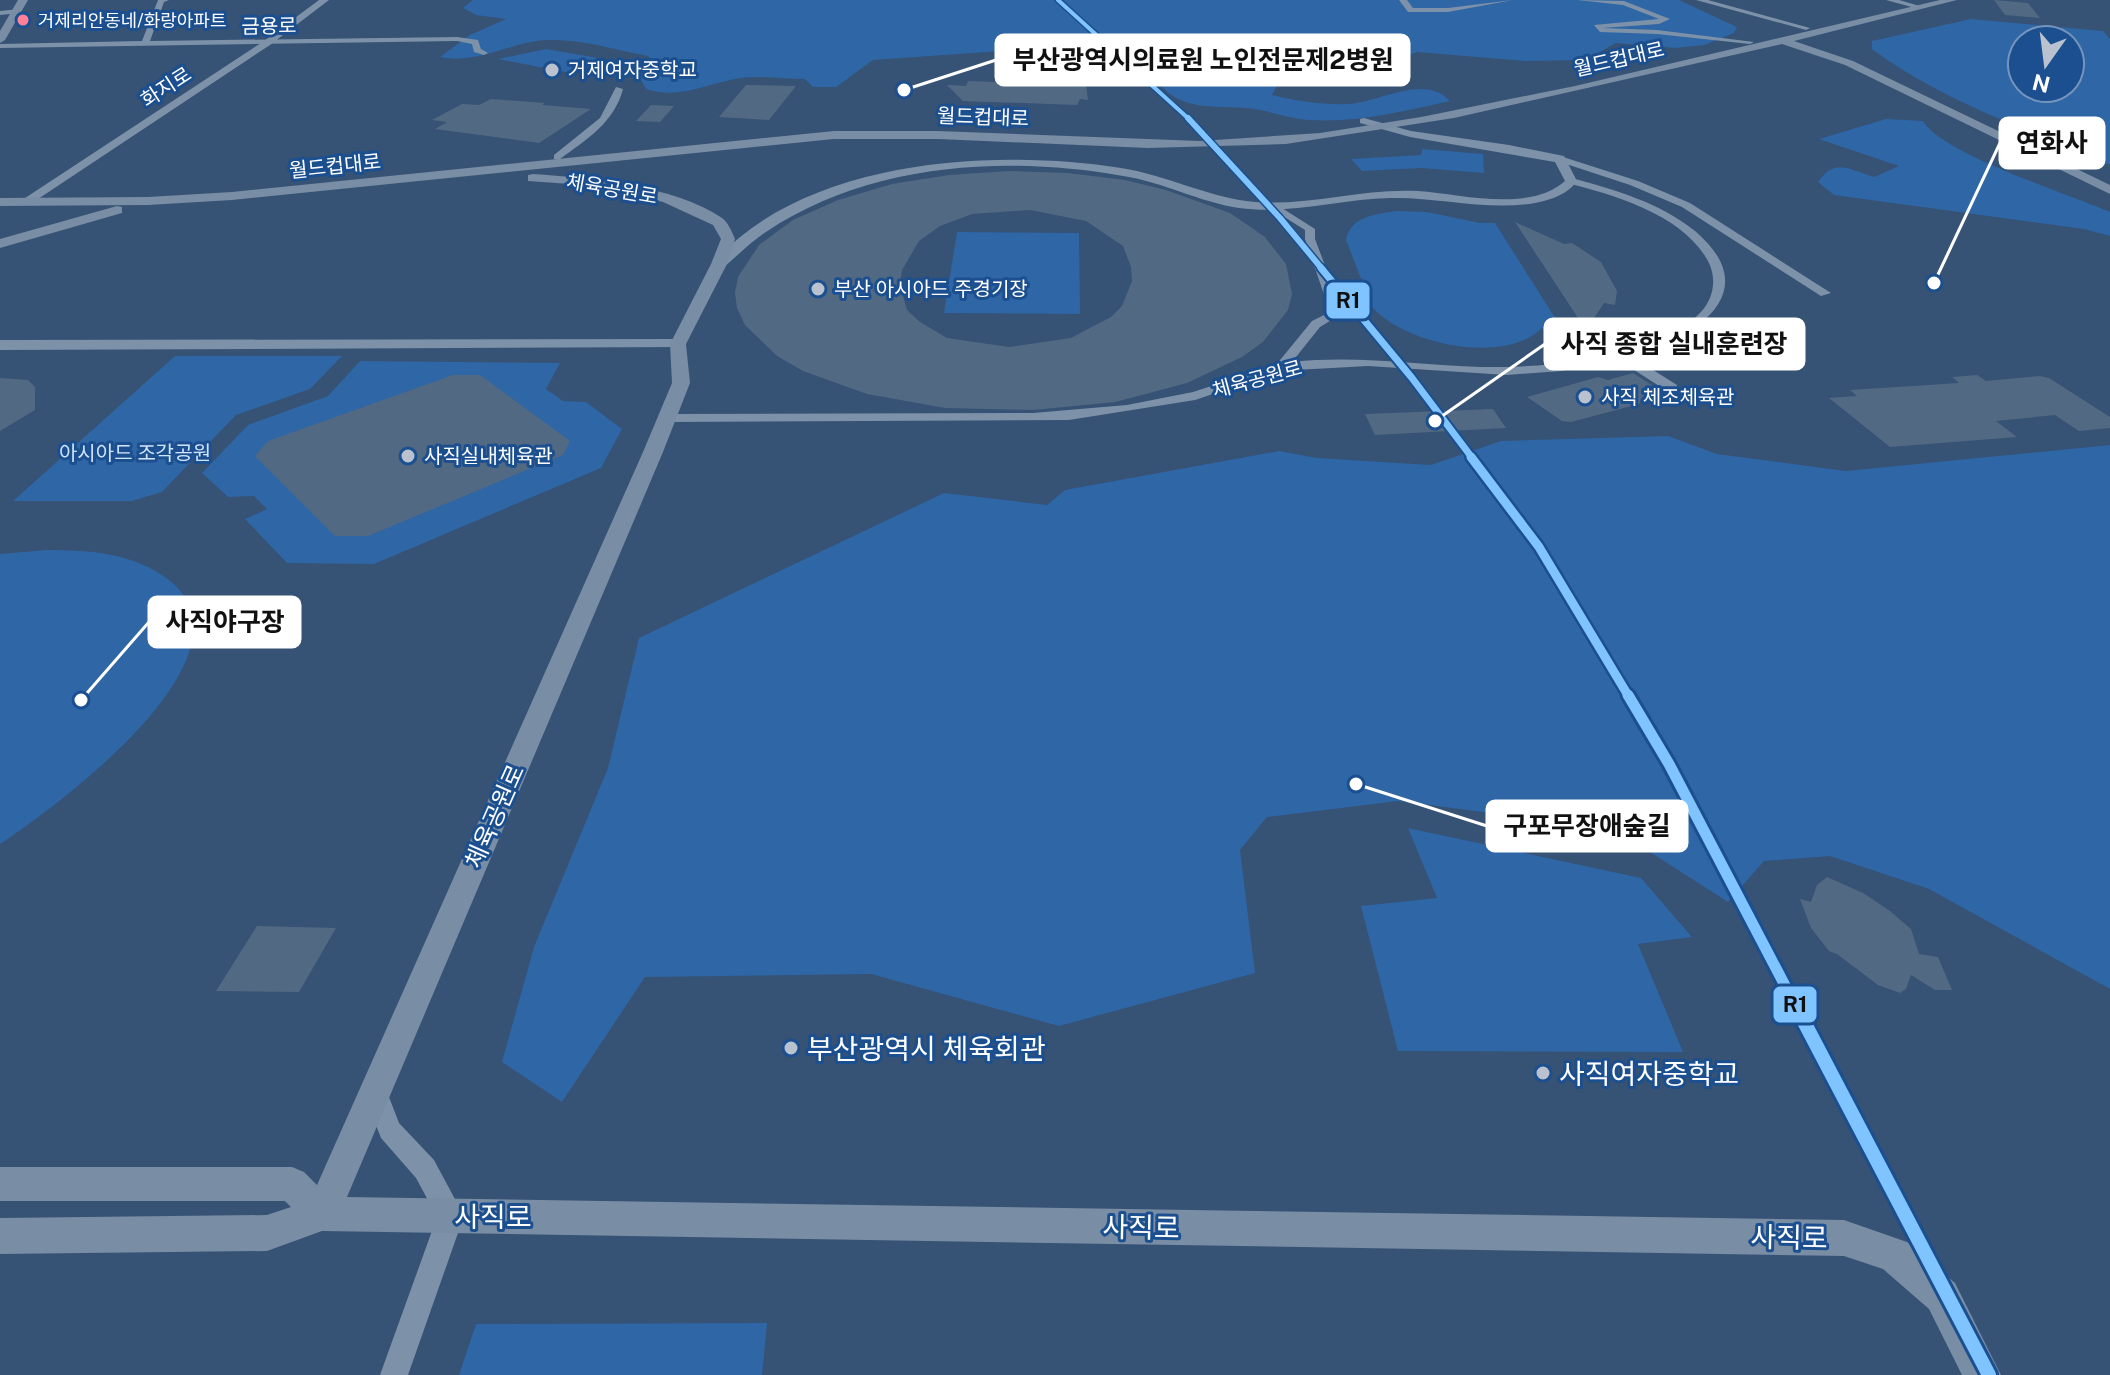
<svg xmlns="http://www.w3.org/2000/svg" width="2110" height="1375" font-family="'Public Sans','Noto Sans KR',sans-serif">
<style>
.green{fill:#2f66a5;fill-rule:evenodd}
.building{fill:#526984;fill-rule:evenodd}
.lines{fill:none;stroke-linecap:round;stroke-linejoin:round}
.minor{fill:#7d92a8;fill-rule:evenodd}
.tertiary{fill:#7d92a8;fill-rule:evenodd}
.secondary{fill:#798da4;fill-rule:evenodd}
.rail-1-far5-casing{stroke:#1b4f8f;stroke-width:7}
.rail-1-far4-casing{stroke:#1b4f8f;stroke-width:9}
.rail-1-far3-casing{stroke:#1b4f8f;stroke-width:11}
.rail-1-far2-casing{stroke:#1b4f8f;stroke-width:14}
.rail-1-far1-casing{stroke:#1b4f8f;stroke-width:17}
.rail-1-casing{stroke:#1b4f8f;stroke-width:20}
.rail-1-far5{stroke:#80c4ff;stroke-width:4}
.rail-1-far4{stroke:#80c4ff;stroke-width:6}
.rail-1-far3{stroke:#80c4ff;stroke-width:7}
.rail-1-far2{stroke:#80c4ff;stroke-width:9}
.rail-1-far1{stroke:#80c4ff;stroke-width:11}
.rail-1{stroke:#80c4ff;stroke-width:14}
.bus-dot{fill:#ff8098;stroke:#1b4f8f;stroke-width:3}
.poi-dot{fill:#b9c2ce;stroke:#1b4f8f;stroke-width:3}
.labels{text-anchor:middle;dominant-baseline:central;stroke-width:6;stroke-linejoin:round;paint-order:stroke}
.far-bus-label{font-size:18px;fill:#fff;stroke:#1b4f8f;text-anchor:start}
.far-street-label{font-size:20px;fill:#fff;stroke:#1b4f8f}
.far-poi-label{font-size:20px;fill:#fff;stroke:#1b4f8f;text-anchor:start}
.far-park-label{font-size:20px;fill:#cfe3fa;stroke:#1b4f8f}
.street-label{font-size:24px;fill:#fff;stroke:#1b4f8f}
.near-poi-label{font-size:28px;fill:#fff;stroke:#1b4f8f;text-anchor:start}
.near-street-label{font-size:28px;fill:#fff;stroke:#1b4f8f}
.leader{fill:none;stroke:#fff;stroke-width:3}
.callout-dot{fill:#fff;stroke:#1b4f8f;stroke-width:3}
.callout{fill:#fff;stroke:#fff;stroke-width:3}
.callout-label{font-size:26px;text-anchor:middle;font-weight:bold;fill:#111}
.line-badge{stroke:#1b4f8f;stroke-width:3}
.pale-badge-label{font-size:22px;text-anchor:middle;font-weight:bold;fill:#111}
</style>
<rect width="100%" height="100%" fill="#365274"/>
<!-- green -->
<g class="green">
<path d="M473,0H1679L1737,27L1734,33L1704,45L1675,48L1616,43L1585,60L1527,61L1417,52L1396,60L1345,56L1301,64L1279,81L1272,95C1296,101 1323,105 1348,104C1380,102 1425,73 1450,101C1405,111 1357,123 1310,120C1291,119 1273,112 1255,109C1222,104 1180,114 1159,82L1055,69L1001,51L873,60L836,87H813L805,79C784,79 761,75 741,78C708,83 679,100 646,89L637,73L653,62L648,56C616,50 582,39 549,40C511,41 478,65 440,57L470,35L506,19L476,15L463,8Z"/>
<path d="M1971,19L2103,31L2110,39V165C2030,130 1943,102 1872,49V41ZM2022,40H2070V88H2022Z"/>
<polygon points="546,49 598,58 566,72 498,59"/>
<path d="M1886,119L1923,121C1942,154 2071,195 2110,212V236L2084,229L1834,195L1818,182C1835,157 1850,170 1874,177L1899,166L1819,139Z"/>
<polygon points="1422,149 1483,154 1484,173 1422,168 1362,171 1351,159 1421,155"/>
<path d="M1397,211L1427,212L1480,223H1495L1564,332H1545L1542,328C1504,366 1404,344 1372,307L1346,240C1350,216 1377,214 1397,211Z"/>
<polygon points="957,232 1079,233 1080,314 944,313"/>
<polygon points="175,356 342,356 310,389 236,415 162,492 132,501 13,501"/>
<polygon points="360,361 560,363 546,389 563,401 586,402 622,429 601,468 374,564 287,563 245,519 267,509 254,496 228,497 202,473 248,425 328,396"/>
<polygon points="1668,436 1717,454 1846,471 2110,445 2110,989 1929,889 1830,856 1764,861 1728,902 1614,829 1398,801 1267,817 1240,850 1255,973 1059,1026 871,974 645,977 562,1102 502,1062 534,947 608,768 639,638 944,493 1047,505 1065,490 1279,451 1317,458 1431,465 1501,441"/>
<path d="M47,550C90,550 134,553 169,580C264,655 56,807 0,844V554Z"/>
<polygon points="1408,828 1641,878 1692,937 1638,944 1683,1052 1398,1051 1361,906 1437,898"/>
<polygon points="767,1323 762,1375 459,1375 476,1324"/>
</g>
<!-- building -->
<g class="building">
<polygon points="1994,0 2028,3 2040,18 2005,15"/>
<polygon points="968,81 1086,85 1088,100 1080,99 1077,105 963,101 947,85 966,86"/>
<polygon points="746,85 796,86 769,120 719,117"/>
<polygon points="491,99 545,103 542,105 591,109 539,143 435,129 447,122 432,120 462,104 479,105"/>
<polygon points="651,105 674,106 660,122 636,121"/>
<path d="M1009,171L1068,173L1125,180L1166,190L1230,213L1265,237L1286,264L1292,294L1288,310L1263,342L1242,357L1187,383L1115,402L1033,410L945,408L867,394L803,371L777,356L745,325L737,308L735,293L738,277L759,245L793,220L838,200L892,184L949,175ZM1030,210L1086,221L1123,246L1131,267L1132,281L1122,306L1111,317L1071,338L1009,347L947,338L920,322L907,310L900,285L902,270L919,241L940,226L972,214Z"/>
<polygon points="1515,222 1564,244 1572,243 1601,262 1617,291 1615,305 1604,303 1590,324 1580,321"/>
<polygon points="1633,373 1661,391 1642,397 1639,404 1571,422 1562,421 1527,397 1598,377 1608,380"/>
<polygon points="453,375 480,375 570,441 563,455 368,536 335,536 255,456 268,441"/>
<polygon points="1977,375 1986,381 2039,376 2049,378 2110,417 2110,428 2079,431 2055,415 1996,421 2017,437 1890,447 1829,398 1857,396 1850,390 1959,383 1952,377"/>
<polygon points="0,378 28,380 35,387 35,410 0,431"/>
<polygon points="1493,409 1506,428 1375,435 1365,414"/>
<polygon points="1827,877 1863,893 1890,911 1911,929 1919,954 1938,957 1952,990 1935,990 1911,975 1906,989 1900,993 1878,985 1837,954 1829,951 1811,928 1800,899 1811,902 1817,885"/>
<polygon points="257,926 336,928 299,992 216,991"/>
</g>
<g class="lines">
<!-- minor -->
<g class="minor">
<polygon points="158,0 169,0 164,2 150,41 457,37 478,40 481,49 488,53 484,55 474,52 472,44 457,41 0,48 0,44 142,41"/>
<polygon points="1399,0 1407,0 1413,8 1448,8 1513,0 1448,12 1408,12"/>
<polygon points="1577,0 1624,1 1670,19 1659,24 1602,28 1657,30 1754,42 1750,44 1657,34 1600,32 1594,25 1659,19 1623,5"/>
<polygon points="1696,0 1708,0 1810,28 1806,30"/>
<polygon points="1886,0 1899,0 1923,7 1919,9"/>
<polygon points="20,9 20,13 0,15 0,11"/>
<path d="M616,87L623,89C614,123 587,139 560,159H554V155L600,118Z"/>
<polygon points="1560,156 1638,181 1690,203 1831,293 1821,296 1682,207 1630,185 1557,161 1557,157"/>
<path d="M1571,178C1613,189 1661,203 1695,231C1764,290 1701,333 1642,353V363L1677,385V391H1667L1631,368L1629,357L1561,371L1507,375L1368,366L1295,370L1264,377L1195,400L1069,420L667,422L660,418L667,414L1033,413L1127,405L1193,392L1276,365L1312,321L1330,312L1305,239V230L1270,208V204L1274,203L1315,229V239L1343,313L1320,327L1292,362C1356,355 1418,365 1481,367C1532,368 1583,363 1632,348C1655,341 1679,333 1697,316C1713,302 1718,280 1708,261C1683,215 1615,195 1567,183V179Z"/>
<polygon points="375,1081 384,1084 399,1123 434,1160 464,1216 408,1375 380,1375 437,1217 416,1178 381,1138 363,1092 366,1084"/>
</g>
<!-- tertiary -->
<g class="tertiary">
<polygon points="319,0 329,0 270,45 29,205 19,202 264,41"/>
<path d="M1364,118L1411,131L1509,145L1564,156L1577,181C1566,196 1548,201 1529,204C1483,210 1437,197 1390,198C1340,199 1290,215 1239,208C1199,202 1163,182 1123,176C1004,155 869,163 766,232C751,242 738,255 724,267L712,264C803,159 993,148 1121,168C1167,175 1209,198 1255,202C1310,206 1363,188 1418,191C1461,194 1529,213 1565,181L1555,162L1410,137L1360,123V119Z"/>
<polygon points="678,339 683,341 683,347 0,350 0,340"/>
</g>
<!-- secondary -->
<g class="secondary">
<polygon points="18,0 28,0 5,40 0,43 0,31"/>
<polygon points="1940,0 1957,0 1794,41 1853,61 2110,185 2110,194 1845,65 1782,44 1454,118 1286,144 1148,148 938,139 834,139 232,200 148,205 0,206 0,198 148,197 232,192 834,131 938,131 1200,141 1320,133 1421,117 1575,86"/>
<path d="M533,174C591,178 673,185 722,218C728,222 732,232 735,239L727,264L686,344L690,383L663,452L347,1197L1844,1220L1907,1242L1955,1283L2001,1375H1962L1929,1309L1883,1269L1844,1256L322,1231L267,1251L0,1254V1218L267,1215L291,1207L285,1201H0V1167H292L304,1172L317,1185L643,452L672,383L670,344L711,264L721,239L713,225L663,202L598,186L528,181V175Z"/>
<polygon points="117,206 122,207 122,213 0,248 0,239"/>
</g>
<defs>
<polyline id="rail-1-far5" points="1058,0 1190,120"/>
<polyline id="rail-1-far4" points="1188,118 1280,218 1323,270"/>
<polyline id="rail-1-far3" points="1321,268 1412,378 1473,459"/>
<polyline id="rail-1-far2" points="1471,457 1539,547 1629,697"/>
<polyline id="rail-1-far1" points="1628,695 1669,764 1791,997"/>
<polyline id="rail-1" points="1790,995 1989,1375"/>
</defs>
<!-- rail-1-far5 casing -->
<use href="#rail-1-far5" class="rail-1-far5-casing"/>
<!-- rail-1-far4 casing -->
<use href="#rail-1-far4" class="rail-1-far4-casing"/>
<!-- rail-1-far3 casing -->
<use href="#rail-1-far3" class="rail-1-far3-casing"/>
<!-- rail-1-far2 casing -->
<use href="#rail-1-far2" class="rail-1-far2-casing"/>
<!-- rail-1-far1 casing -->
<use href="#rail-1-far1" class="rail-1-far1-casing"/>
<!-- rail-1 casing -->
<use href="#rail-1" class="rail-1-casing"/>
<!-- rail-1-far5 -->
<use href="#rail-1-far5" class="rail-1-far5"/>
<!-- rail-1-far4 -->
<use href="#rail-1-far4" class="rail-1-far4"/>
<!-- rail-1-far3 -->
<use href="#rail-1-far3" class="rail-1-far3"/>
<!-- rail-1-far2 -->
<use href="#rail-1-far2" class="rail-1-far2"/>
<!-- rail-1-far1 -->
<use href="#rail-1-far1" class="rail-1-far1"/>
<!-- rail-1 -->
<use href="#rail-1" class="rail-1"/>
</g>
<!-- markers -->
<circle class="bus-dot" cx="23" cy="20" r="7"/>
<g class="poi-dot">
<circle cx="552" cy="70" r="8"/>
<circle cx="818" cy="289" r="8"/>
<circle cx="1585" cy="397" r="8"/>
<circle cx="408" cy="456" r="8"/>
<circle cx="791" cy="1048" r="8"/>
<circle cx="1543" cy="1073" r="8"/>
</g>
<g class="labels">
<!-- far-bus labels -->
<g class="far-bus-label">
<text x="38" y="20">거제리안동네/화랑아파트</text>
</g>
<!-- far-street labels -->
<g class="far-street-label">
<text transform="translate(269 26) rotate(-1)">금용로</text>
<text transform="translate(1619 59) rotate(-13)">월드컵대로</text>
<text transform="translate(166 87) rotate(-33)">화지로</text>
<text transform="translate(983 117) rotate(2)">월드컵대로</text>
<text transform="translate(335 166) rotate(-6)">월드컵대로</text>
<text transform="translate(612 189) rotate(10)">체육공원로</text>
<text transform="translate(1257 379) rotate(-15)">체육공원로</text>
</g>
<!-- far-poi labels -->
<g class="far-poi-label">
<text x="568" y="70">거제여자중학교</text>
<text x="834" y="289">부산 아시아드 주경기장</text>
<text x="1601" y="397">사직 체조체육관</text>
<text x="424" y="456">사직실내체육관</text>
</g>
<!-- far-park labels -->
<g class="far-park-label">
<text x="135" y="453">아시아드 조각공원</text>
</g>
<!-- street labels -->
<g class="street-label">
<text transform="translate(494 816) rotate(-66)">체육공원로</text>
</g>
<!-- near-poi labels -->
<g class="near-poi-label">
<text x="807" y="1048">부산광역시 체육회관</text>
<text x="1559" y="1073">사직여자중학교</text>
</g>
<!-- near-street labels -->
<g class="near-street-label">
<text x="493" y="1216">사직로</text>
<text transform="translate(1141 1227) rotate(1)">사직로</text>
<text transform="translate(1789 1237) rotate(1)">사직로</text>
</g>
</g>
<!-- callouts -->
<path class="leader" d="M904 90L996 60M1934 283L2000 143M1435 421L1545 344M81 700L149 622M1356 784L1487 826"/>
<g class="callout-dot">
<circle cx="904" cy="90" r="8"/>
<circle cx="1934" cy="283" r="8"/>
<circle cx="1435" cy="421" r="8"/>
<circle cx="81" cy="700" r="8"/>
<circle cx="1356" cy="784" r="8"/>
</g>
<g class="callout">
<rect x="996" y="35" width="413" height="50" rx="8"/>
<rect x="2000" y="118" width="104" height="50" rx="8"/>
<rect x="1545" y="319" width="259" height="50" rx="8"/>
<rect x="149" y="597" width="151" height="50" rx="8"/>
<rect x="1487" y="801" width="200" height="50" rx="8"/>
</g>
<g class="callout-label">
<text x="1203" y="69">부산광역시의료원 노인전문제2병원</text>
<text x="2052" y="152">연화사</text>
<text x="1674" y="353">사직 종합 실내훈련장</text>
<text x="225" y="631">사직야구장</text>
<text x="1587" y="835">구포무장애숲길</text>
</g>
<g class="line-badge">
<rect x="1325" y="281" width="46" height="39" rx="8" fill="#80c4ff"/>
<rect x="1772" y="985" width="46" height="39" rx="8" fill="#80c4ff"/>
</g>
<g class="pale-badge-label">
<text x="1348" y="308">R1</text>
<text x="1795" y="1012">R1</text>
</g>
<!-- north arrow -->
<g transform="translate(2046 64) rotate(194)"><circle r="38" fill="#1b4f8f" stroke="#7695bc" stroke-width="2"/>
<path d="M0-6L14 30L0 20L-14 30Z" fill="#b9c2ce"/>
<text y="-12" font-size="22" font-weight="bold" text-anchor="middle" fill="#ffffff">N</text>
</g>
</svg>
